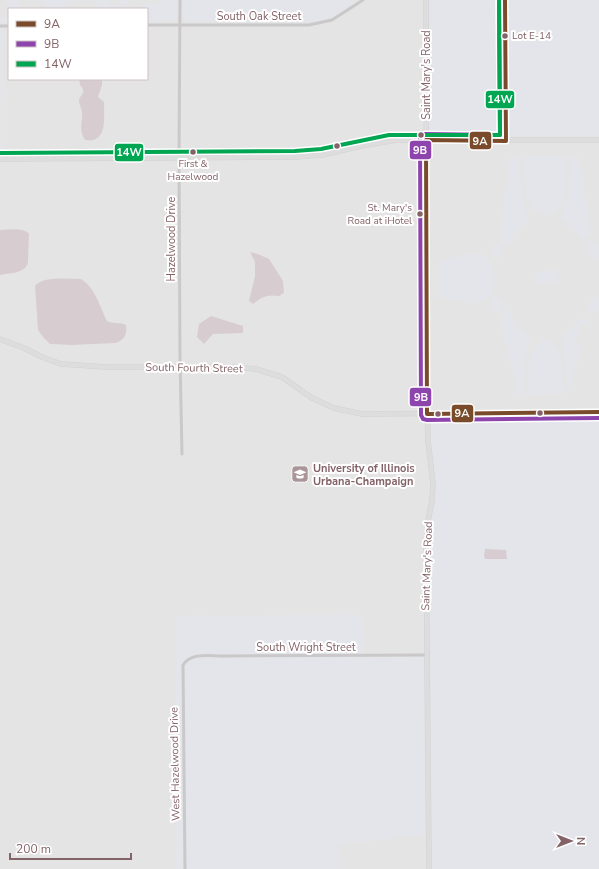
<svg xmlns="http://www.w3.org/2000/svg" width="599" height="869" font-family="'Nunito Sans',sans-serif">
<style>
.built{fill:#e5e4e5;fill-rule:evenodd}
.green{fill:#e3e5eb}
.water{fill:#d7cdd1}
.lines{fill:none;stroke-linecap:round;stroke-linejoin:round}
.secondary-casing{stroke:#d3d1d2;stroke-width:5.5}
.street{stroke:#cac8c9;stroke-width:3}
.secondary{stroke:#deddde;stroke-width:4.5}
.bus-1-casing{stroke:#fff;stroke-width:7}
.bus-2-casing{stroke:#fff;stroke-width:7}
.bus-3-casing{stroke:#fff;stroke-width:7}
.bus-1{stroke:#7a4b2a;stroke-width:4}
.bus-2{stroke:#8e44ad;stroke-width:4}
.bus-3{stroke:#00a651;stroke-width:4}
.bus-dot{fill:#846368;stroke:#fff;stroke-width:1.5}
.labels{text-anchor:middle;dominant-baseline:central;stroke-width:4;stroke-linejoin:round;paint-order:stroke}
.bus-label{font-size:10px;fill:#846368;stroke:#fff;text-anchor:start}
.street-label{font-size:11px;fill:#846368;stroke:#fff}
.poi-label{font-size:11px;font-weight:bold;fill:#846368;stroke:#fff;text-anchor:start}
.line-badge{stroke:#fff;stroke-width:1.5}
.badge-label{font-size:11px;text-anchor:middle;font-weight:bold;fill:#fff}
</style>
<rect width="100%" height="100%" fill="#f2f4f5"/>
<!-- built -->
<path class="built" d="M0,0H599V869H0ZM9,9H147V79H9Z"/>
<!-- green -->
<g class="green">
<polygon points="7,0 108,0 113,7 122,0 131,0 119,9 89,9 95,8 95,0 67,1 66,4 59,9 45,9 47,1 19,0 19,9 9,9 9,23 0,23 0,19 7,18"/>
<polygon points="164,0 178,0 177,17 174,21 147,21 147,9 135,9 147,4 164,3"/>
<path d="M183,0H356L344,10L331,17L310,22L187,21C180,17 183,7 183,0Z"/>
<polygon points="428,0 599,0 599,136 435,136 431,134 429,126"/>
<polygon points="0,29 4,29 2,154 0,154 0,143 1,143 2,47 0,47"/>
<polygon points="519,157 522,196 528,219 516,230 508,247 502,240 501,232 510,158"/>
<path d="M524,157H566C566,174 567,195 558,209C555,214 549,215 544,214C523,213 524,173 524,157Z"/>
<polygon points="571,157 579,157 591,234 588,237 581,239 574,228 562,218 569,194"/>
<polygon points="589,242 595,243 599,247 599,256 595,260 590,254 586,243"/>
<path d="M497,243L503,250L496,259L491,254C491,249 492,245 497,243Z"/>
<path d="M472,254C475,254 479,254 482,254C493,257 496,282 493,291C491,296 484,301 479,303C472,305 448,298 439,297V260Z"/>
<polygon points="557,271 557,283 535,283 535,272"/>
<polygon points="596,295 599,298 599,309 594,313 587,312 589,303"/>
<polygon points="496,296 503,305 499,313 495,311 492,307 492,300"/>
<polygon points="508,309 517,325 530,337 525,356 524,395 519,396 501,323 503,315"/>
<path d="M586,318L590,324L585,323L580,326L575,343L582,344L571,386L567,390L566,361L561,337C570,332 576,319 586,318Z"/>
<path d="M548,341C566,349 563,377 564,394L528,395C529,383 527,354 536,345C539,342 544,341 548,341Z"/>
<polygon points="599,415 599,869 431,869 428,540 435,485 431,445 431,423 434,419 439,417"/>
<polygon points="362,615 363,658 421,657 423,658 426,835 393,837 393,839 339,844 337,869 176,869 176,616"/>
</g>
<!-- water -->
<g class="water">
<path d="M79,79H102V85L98,97L104,102C104,117 108,144 85,140C78,128 83,124 82,112C81,109 80,105 79,102C79,94 88,94 80,85Z"/>
<path d="M0,230C9,230 23,227 29,234L28,263C24,274 10,273 0,275Z"/>
<path d="M250,252L258,254L269,259L283,281L284,293L279,296C267,294 262,297 253,304L249,301L255,276V262Z"/>
<path d="M81,279C95,287 100,307 107,321C113,324 120,322 126,325C127,335 125,339 116,343L72,345L50,344L43,337L38,330L35,286C42,276 69,279 81,279Z"/>
<polygon points="211,316 243,326 243,333 213,334 204,344 197,337 199,324"/>
<polygon points="485,549 506,550 507,559 485,559 484,556"/>
</g>
<g class="lines">
<defs>
<g id="secondary">
<polyline points="426,0 427,405 428,441 433,484 432,501 428,521 426,544 429,869"/>
<polyline points="0,159 295,157 322,155 366,145 397,140 599,140"/>
<polyline points="0,339 24,348 42,357 61,364 106,367 232,367 256,369 282,377 312,398 334,408 362,414 599,412"/>
</g>
</defs>
<!-- secondary casing -->
<use href="#secondary" class="secondary-casing"/>
<!-- street -->
<g class="street">
<polyline points="180,0 179,158 180,359 182,454"/>
<polyline points="147,25 309,25 332,20 363,0"/>
<polyline points="0,26 9,26"/>
<path d="M185,869L183,665C191,652 210,656 223,656L426,655"/>
</g>
<!-- secondary -->
<use href="#secondary" class="secondary"/>
<defs>
<polyline id="bus-1" points="505,0 506,141 426,140 427,414 599,412"/>
<polyline id="bus-2" points="499,0 500,135 425,134 422,135 420,139 421,415 423,419 427,420 599,418"/>
<polyline id="bus-3" points="0,153 295,151 321,149 389,135 500,135 499,0"/>
</defs>
<!-- bus-1 casing -->
<use href="#bus-1" class="bus-1-casing"/>
<!-- bus-2 casing -->
<use href="#bus-2" class="bus-2-casing"/>
<!-- bus-3 casing -->
<use href="#bus-3" class="bus-3-casing"/>
<!-- bus-1 -->
<use href="#bus-1" class="bus-1"/>
<!-- bus-2 -->
<use href="#bus-2" class="bus-2"/>
<!-- bus-3 -->
<use href="#bus-3" class="bus-3"/>
</g>
<!-- icons -->
<defs>
<symbol id="university-square" viewBox="-11 -11 22 22"><rect x="-9" y="-9" width="18" height="18" rx="4" fill="#aa9699" stroke="#fff"/><path d="M0-5L7-2L0 1L-7-2ZM-4 1L0 2.5L4 1V4Q0 6-4 4Z" fill="#fff"/></symbol>
</defs>
<g fill-rule="evenodd">
<use href="#university-square" x="290" y="464" width="20" height="20"/>
</g>
<!-- markers -->
<g class="bus-dot">
<circle cx="505" cy="36" r="3.5"/>
<circle cx="421" cy="135" r="3.5"/>
<circle cx="337" cy="146" r="3.5"/>
<circle cx="193" cy="152" r="3.5"/>
<circle cx="420" cy="214" r="3.5"/>
<circle cx="540" cy="413" r="3.5"/>
<circle cx="438" cy="414" r="3.5"/>
</g>
<g class="labels">
<!-- bus labels -->
<g class="bus-label">
<text x="512" y="36">Lot E-14</text>
<text x="193" y="164" text-anchor="middle">First &amp;<tspan x="193" dy="13">Hazelwood</tspan></text>
<text x="412" y="208" text-anchor="end">St. Mary's<tspan x="412" dy="13">Road at iHotel</tspan></text>
</g>
<!-- street labels -->
<g class="street-label">
<text x="259" y="16">South Oak Street</text>
<text transform="translate(426 75) rotate(-90)">Saint Mary's Road</text>
<text transform="translate(171 239) rotate(-90)">Hazelwood Drive</text>
<text transform="translate(194 368) rotate(1)">South Fourth Street</text>
<text transform="translate(427 566) rotate(-88)">Saint Mary's Road</text>
<text x="306" y="647">South Wright Street</text>
<text transform="translate(175 764) rotate(-91)">West Hazelwood Drive</text>
</g>
<!-- poi labels -->
<g class="poi-label">
<text x="313" y="468">University of Illinois<tspan x="313" dy="13">Urbana-Champaign</tspan></text>
</g>
</g>
<g class="line-badge">
<rect x="485" y="90" width="30" height="19" rx="4" fill="#00a651"/>
<rect x="469" y="131" width="23" height="19" rx="4" fill="#7a4b2a"/>
<rect x="409" y="140" width="23" height="20" rx="4" fill="#8e44ad"/>
<rect x="114" y="143" width="30" height="19" rx="4" fill="#00a651"/>
<rect x="409" y="387" width="23" height="20" rx="4" fill="#8e44ad"/>
<rect x="451" y="404" width="23" height="19" rx="4" fill="#7a4b2a"/>
</g>
<g class="badge-label">
<text x="500" y="103">14W</text>
<text x="480" y="145">9A</text>
<text x="420" y="154">9B</text>
<text x="129" y="156">14W</text>
<text x="421" y="401">9B</text>
<text x="462" y="417">9A</text>
</g>
<!-- legend -->
<rect x="8" y="8" width="140" height="72" fill="#ffffff" stroke="#cec1c3"/>
<rect x="16" y="21" width="20" height="6" fill="#7a4b2a" stroke="#cec1c3"/>
<text x="44" y="28" font-size="12" fill="#846368">9A</text>
<rect x="16" y="41" width="20" height="6" fill="#8e44ad" stroke="#cec1c3"/>
<text x="44" y="48" font-size="12" fill="#846368">9B</text>
<rect x="16" y="61" width="20" height="6" fill="#00a651" stroke="#cec1c3"/>
<text x="44" y="68" font-size="12" fill="#846368">14W</text>
<!-- north arrow -->
<g transform="translate(571 841) rotate(90)" stroke="#ffffff" stroke-width="3" paint-order="stroke">
<path d="M0-3L7 15L0 10L-7 15Z" fill="#846368"/>
<text y="-6" font-size="11" font-weight="bold" text-anchor="middle" fill="#846368">N</text>
</g>
<!-- scale -->
<path d="M10 853v6h121v-6" fill="none" stroke="#846368" stroke-width="2"/>
<text x="16" y="853" font-size="12" fill="#846368" stroke="#ffffff" stroke-width="3" paint-order="stroke">200 m</text>
</svg>
